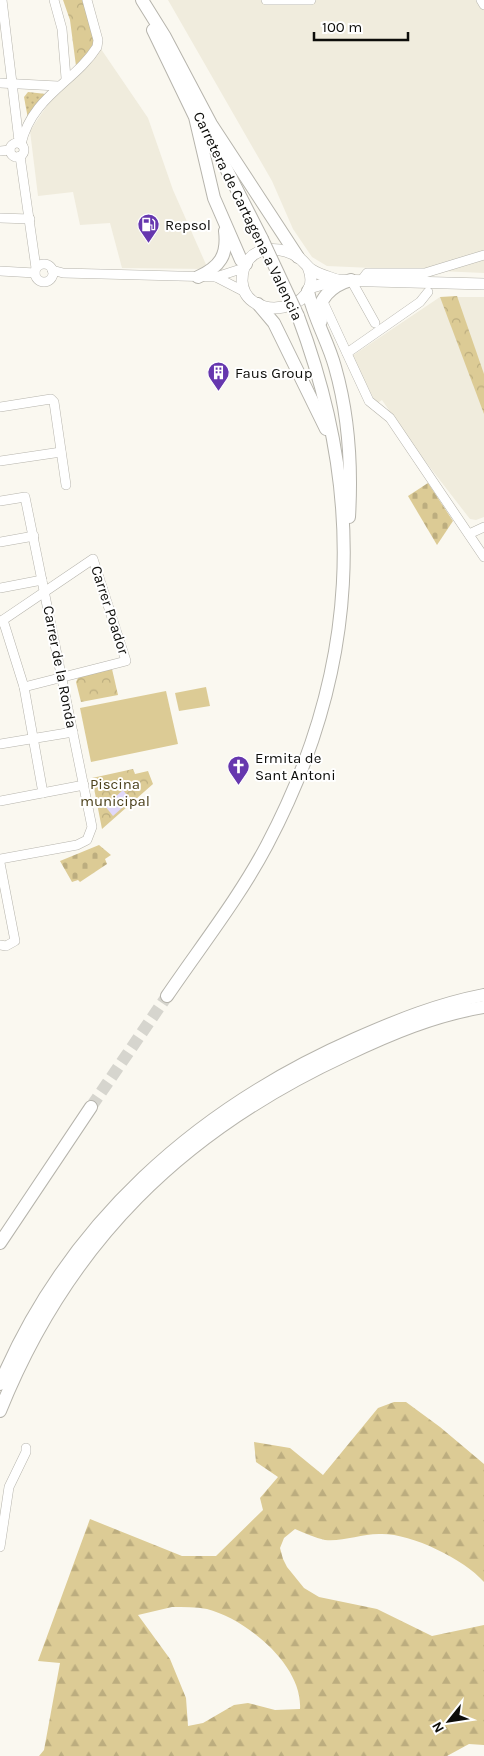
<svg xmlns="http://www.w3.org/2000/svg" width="484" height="1756" font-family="Karla,sans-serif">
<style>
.built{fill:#f0ecdd}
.grass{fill:url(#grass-dots)}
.forest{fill:url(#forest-firs);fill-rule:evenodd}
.cemetery{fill:url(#cemetery-stones)}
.park{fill:url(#park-crowns)}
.pitch{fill:#dccb95}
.water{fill:#e0d8f9}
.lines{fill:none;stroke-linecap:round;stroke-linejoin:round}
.highway-tunnel{stroke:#d6d5ce;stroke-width:12;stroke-dasharray:12 6;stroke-linecap:butt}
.minor-casing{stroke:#b6b4ac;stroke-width:10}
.major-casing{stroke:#b6b4ac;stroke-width:12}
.highway-casing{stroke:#b6b4ac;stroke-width:14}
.minor{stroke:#fff;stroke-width:9}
.major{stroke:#fff;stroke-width:11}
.highway{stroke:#fff;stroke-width:12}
.highway-bridge-casing{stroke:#b6b4ac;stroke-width:14;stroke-linecap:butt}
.highway-bridge{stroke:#fff;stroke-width:12}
.labels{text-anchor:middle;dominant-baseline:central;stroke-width:4;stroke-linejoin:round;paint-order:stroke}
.street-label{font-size:15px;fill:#0d0d0a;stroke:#fff}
.poi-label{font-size:15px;fill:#0d0d0a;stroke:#fff;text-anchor:start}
.park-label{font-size:15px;fill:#4b401b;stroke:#fff}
</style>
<defs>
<pattern id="grass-dots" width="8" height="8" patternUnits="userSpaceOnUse" patternTransform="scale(1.25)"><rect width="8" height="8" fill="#dccb95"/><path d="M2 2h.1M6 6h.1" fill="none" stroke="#bcad7f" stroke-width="1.8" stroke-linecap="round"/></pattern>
<pattern id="forest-firs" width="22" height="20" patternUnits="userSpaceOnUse" patternTransform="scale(1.25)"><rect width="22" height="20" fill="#dccb95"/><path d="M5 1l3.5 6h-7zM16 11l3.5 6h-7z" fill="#bcad7f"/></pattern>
<pattern id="cemetery-stones" width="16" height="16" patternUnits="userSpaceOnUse" patternTransform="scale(1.25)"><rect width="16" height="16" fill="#dccb95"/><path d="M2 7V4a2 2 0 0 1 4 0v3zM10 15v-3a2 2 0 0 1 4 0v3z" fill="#bcad7f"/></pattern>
<pattern id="park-crowns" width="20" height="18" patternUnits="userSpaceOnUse" patternTransform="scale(1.25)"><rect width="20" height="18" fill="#dccb95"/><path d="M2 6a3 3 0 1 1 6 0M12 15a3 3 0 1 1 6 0" fill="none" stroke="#bcad7f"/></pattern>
</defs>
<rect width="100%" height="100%" fill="#faf8f0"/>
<!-- built -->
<g class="built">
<polygon points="168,0 484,0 484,273 327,266 312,257 293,229 272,181"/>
<polygon points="101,49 148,118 173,190 208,269 122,268 110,223 80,225 73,192 38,196 30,131 50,101"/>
<polygon points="440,297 484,297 484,517 476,520 470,519 415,448 382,400 376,404 352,356"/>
</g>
<!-- grass -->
<polygon class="grass" points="28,92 46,94 28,119 24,97"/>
<!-- forest -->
<path class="forest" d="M394,1402H406L440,1427L484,1464V1582C464,1559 412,1534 382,1534C363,1533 343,1542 325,1540C315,1538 305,1533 295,1529L284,1538L280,1548L283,1559L287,1567L304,1588L319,1597L377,1609L432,1636L484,1625V1745L469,1744L447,1756H39L44,1750L60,1663L38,1661L90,1519L182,1556H216L263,1510L260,1498L278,1477L256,1462L254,1442L290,1448L323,1475L378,1408ZM172,1607C183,1607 196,1607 207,1609C246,1619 303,1665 300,1709L275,1710L248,1703L234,1705L203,1723L188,1726L186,1698L170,1659L138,1615Z"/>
<!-- cemetery -->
<g class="cemetery">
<polygon points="428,483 453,521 437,545 408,496"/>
<polygon points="99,845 111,855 105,859 107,864 80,882 78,880 72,882 60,861"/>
</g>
<!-- park -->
<g class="park">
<polygon points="63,0 84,0 94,41 92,48 76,66 70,20"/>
<polygon points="457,296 484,374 484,414 440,297"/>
<polygon points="112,669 118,695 81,702 76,682 79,676"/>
<polygon points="133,769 135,774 148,771 153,784 102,829 92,778"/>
</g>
<!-- pitch -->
<g class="pitch">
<polygon points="206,687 210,706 179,711 175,693"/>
<polygon points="166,691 178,744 91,762 80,708"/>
</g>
<!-- water -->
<polygon class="water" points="123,790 131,800 113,816 105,806"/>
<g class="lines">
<!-- highway-tunnel -->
<polyline class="highway-tunnel" points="91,1107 167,996"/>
<defs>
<g id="minor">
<polyline points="2,0 19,141"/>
<polyline points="54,0 62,29 66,78"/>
<polyline points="266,0 311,0"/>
<polyline points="481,0 484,5"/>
<polyline points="0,83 58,86"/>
<circle cx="17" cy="150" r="7"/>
<path d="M21,144C32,96 75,82 97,47L98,40L87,0"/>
<polyline points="0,151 10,150"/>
<polyline points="20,156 36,268"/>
<polyline points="0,218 30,219"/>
<circle cx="44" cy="273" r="9"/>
<polyline points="52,270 63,273 216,277 244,268"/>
<polyline points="0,271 35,273"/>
<polyline points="216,277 245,292"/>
<polyline points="351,280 375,323"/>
<polyline points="361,281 367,273 425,273 484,255"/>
<polyline points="324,304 369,401 390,418 484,557"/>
<polyline points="347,353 420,302 428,292"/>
<polyline points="0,407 51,399 54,402 66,485"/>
<polyline points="0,461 61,452"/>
<polyline points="0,501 25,497 92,827 87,840 77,845 0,859"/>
<polyline points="469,534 484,527"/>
<polyline points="0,542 34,536"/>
<polyline points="0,588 42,580"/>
<polyline points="3,620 24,687 43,793"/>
<polyline points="0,622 93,559 126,661 24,687"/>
<polyline points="0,744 73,732"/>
<polyline points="0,801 84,785"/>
<polyline points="0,863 15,941 6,946 0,945"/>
<polyline points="0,1547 9,1487 26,1452 26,1448"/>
</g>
<g id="major">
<path d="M308,267C327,311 245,325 242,281C242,273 244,265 249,259C261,245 284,248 298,257C304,261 307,267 312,270C320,275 329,277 337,280"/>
<polyline points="309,288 337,280 484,284"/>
</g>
<g id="highway">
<polyline points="142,0 165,37 211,124 298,257"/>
<polyline points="153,30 195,117 214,198 241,260 246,264"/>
<polyline points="205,127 262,239"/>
<path d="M198,277C220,267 228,255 225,231"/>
<path d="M308,291C313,317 328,341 335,367C349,416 352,466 349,517"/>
<polyline points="258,304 274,323 326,429"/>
<path d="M321,321C314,300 333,285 351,280"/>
<path d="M167,996C201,946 239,898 267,845C359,671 367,499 298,316"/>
<polyline points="0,1243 91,1107"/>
<path d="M0,1384C68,1223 196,1109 355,1039C398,1020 438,1004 484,995"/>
<path d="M0,1411C68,1242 182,1131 346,1055C390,1034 435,1015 484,1007"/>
</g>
</defs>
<!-- minor casing -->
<use href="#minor" class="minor-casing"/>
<!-- major casing -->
<use href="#major" class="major-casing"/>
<!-- highway casing -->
<use href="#highway" class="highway-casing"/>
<!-- minor -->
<use href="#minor" class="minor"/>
<!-- major -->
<use href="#major" class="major"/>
<!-- highway -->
<use href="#highway" class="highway"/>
<defs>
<polyline id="highway-bridge" points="262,239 298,316"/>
</defs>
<!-- highway-bridge casing -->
<use href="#highway-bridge" class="highway-bridge-casing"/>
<!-- highway-bridge -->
<use href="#highway-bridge" class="highway-bridge"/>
</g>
<!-- icons -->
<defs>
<symbol id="fuel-pin" viewBox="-11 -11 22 30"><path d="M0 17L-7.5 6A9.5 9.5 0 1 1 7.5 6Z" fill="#6637ae" stroke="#fff"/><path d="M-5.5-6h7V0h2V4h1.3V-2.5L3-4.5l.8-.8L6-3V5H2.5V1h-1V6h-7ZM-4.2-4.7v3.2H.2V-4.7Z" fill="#fff"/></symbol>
<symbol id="building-pin" viewBox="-11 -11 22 30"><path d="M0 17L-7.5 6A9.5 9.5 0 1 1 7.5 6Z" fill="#6637ae" stroke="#fff"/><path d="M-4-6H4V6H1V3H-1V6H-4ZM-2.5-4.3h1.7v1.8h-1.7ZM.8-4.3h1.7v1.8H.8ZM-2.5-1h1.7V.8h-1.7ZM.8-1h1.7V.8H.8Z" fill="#fff"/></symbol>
<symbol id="church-pin" viewBox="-11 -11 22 30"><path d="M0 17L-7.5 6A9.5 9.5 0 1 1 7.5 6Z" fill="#6637ae" stroke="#fff"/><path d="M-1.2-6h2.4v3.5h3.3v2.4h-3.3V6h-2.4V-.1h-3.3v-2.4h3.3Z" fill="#fff"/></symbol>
</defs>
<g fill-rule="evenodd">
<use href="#fuel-pin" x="136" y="212" width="25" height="34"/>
<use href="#building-pin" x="206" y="360" width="25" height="34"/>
<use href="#church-pin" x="226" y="754" width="25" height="34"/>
</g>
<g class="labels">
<!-- street labels -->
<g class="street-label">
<text transform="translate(248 216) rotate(64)">Carretera de Cartagena a Valencia</text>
<text transform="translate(110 610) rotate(72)">Carrer Poador</text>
<text transform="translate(60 667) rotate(79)">Carrer de la Ronda</text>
</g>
<!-- poi labels -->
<g class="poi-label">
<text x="165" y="225">Repsol</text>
<text x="235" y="373">Faus Group</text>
<text x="255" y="758">Ermita de<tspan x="255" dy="17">Sant Antoni</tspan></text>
</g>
<!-- park labels -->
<g class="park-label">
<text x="115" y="784">Piscina<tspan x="115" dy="17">municipal</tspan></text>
</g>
</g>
<!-- north arrow -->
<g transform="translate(449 1721) rotate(240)" stroke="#ffffff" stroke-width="4" paint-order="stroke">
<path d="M0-4L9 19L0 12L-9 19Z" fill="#0d0d0a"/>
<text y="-8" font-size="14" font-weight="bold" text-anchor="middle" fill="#0d0d0a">N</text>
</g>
<!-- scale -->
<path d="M314 32v8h94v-8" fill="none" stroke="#0d0d0a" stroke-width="2.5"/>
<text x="322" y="32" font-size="15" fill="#0d0d0a" stroke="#ffffff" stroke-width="4" paint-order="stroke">100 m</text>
</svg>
